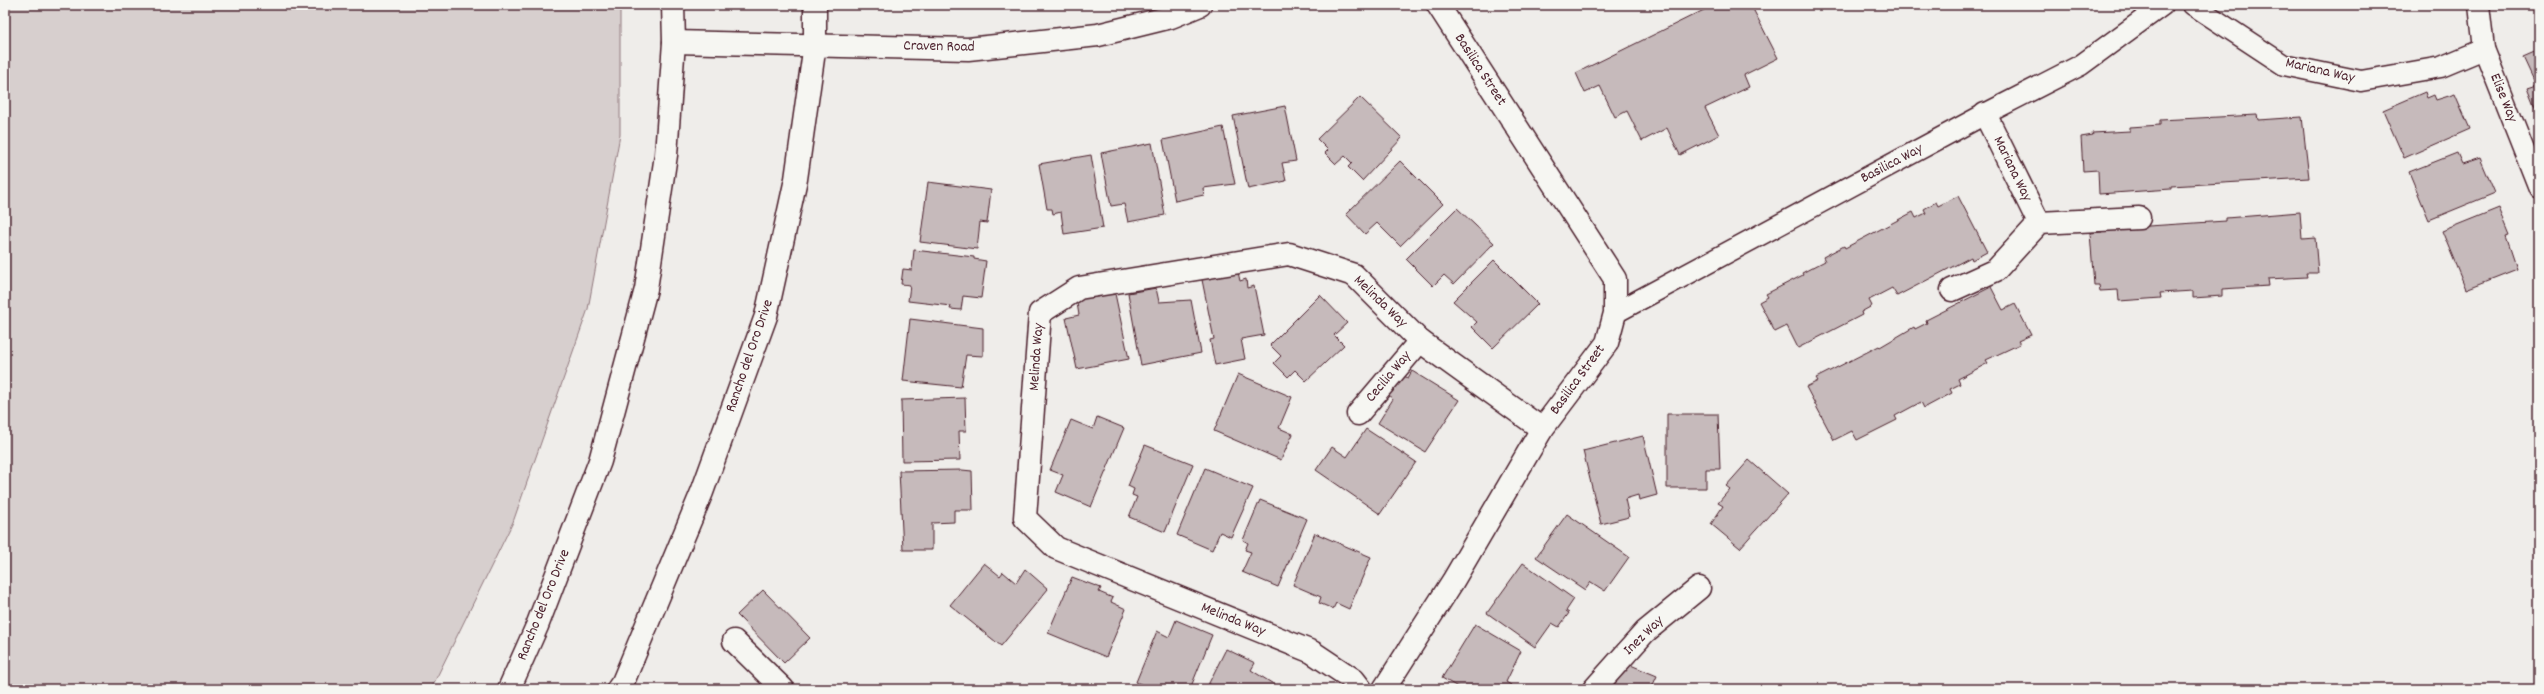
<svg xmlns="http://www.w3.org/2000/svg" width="2544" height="694" font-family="Dekko,sans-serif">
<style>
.green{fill:#d7cfce;stroke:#90777c}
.building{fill:#c6babb;stroke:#4a1f2b}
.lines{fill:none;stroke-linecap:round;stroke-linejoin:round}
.service-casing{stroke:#4a1f2b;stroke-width:23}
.minor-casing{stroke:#4a1f2b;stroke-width:25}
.secondary-casing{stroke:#4a1f2b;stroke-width:25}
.service{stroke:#f6f6f2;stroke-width:20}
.minor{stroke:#f6f6f2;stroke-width:22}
.secondary{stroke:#f6f6f2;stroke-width:22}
.labels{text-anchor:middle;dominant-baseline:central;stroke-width:3;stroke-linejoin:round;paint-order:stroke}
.street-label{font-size:15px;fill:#4a1f2b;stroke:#f6f6f2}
</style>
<rect width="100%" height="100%" fill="#efedea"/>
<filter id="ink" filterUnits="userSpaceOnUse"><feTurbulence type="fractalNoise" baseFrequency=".025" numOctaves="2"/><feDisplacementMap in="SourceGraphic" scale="8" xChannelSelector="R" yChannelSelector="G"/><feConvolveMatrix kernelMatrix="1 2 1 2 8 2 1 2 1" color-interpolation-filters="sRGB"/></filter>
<g filter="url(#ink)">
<!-- green -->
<polygon class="green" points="5,5 620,5 620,135 588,309 513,522 431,689 5,689"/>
<!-- building -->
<g class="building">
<polygon points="1714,5 1751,5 1778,58 1744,75 1749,87 1705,108 1719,135 1680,155 1667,128 1642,141 1627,111 1615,117 1600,86 1585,93 1576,73"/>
<polygon points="2539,50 2539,115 2538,116 2527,88 2536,85 2523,57"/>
<polygon points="2425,92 2427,98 2434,95 2436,100 2455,94 2470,129 2404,158 2383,110"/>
<polygon points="1360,97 1402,138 1362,181 1348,167 1352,163 1345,156 1336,164 1325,153 1328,150 1317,139"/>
<polygon points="1285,106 1296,161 1282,163 1286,181 1248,189 1233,116"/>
<polygon points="2257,115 2258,120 2302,117 2309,178 2171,186 2171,189 2099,194 2098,170 2083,171 2081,137 2093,135 2092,133 2130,131 2130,127 2160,125 2160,120"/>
<polygon points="1223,127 1235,184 1203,188 1204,195 1175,201 1163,140"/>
<polygon points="1152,143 1165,215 1128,222 1124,204 1111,206 1101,153"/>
<polygon points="2457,153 2462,164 2480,158 2495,193 2429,220 2409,172"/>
<polygon points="1091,155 1103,228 1064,234 1061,212 1053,214 1052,209 1047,209 1039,164"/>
<polygon points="1400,161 1443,204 1400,246 1377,223 1365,234 1346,214"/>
<polygon points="928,182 991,190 987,223 980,222 977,249 920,242"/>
<polygon points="1958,196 1987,252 1972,260 1971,257 1897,296 1892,288 1869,300 1872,306 1861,312 1862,315 1798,348 1787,326 1775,332 1759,302 1768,297 1766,294 1803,275 1802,273 1825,261 1823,257 1844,246 1845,248 1913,212 1916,218 1926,213 1924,209 1936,202 1938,206"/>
<polygon points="1457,208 1494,243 1454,284 1444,275 1433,286 1406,259"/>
<polygon points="2499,208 2510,235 2506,236 2517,269 2466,289 2442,231"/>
<polygon points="2300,212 2302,239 2315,238 2318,273 2306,273 2307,277 2268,279 2269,286 2222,289 2222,296 2193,298 2193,291 2160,293 2161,298 2119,301 2118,290 2100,291 2099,285 2094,285 2090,233 2102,232 2102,229 2226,221 2226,218"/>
<polygon points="914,250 974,257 974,259 986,261 981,298 963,296 961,310 950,309 951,306 908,301 910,285 901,284 903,269 912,270"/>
<polygon points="1494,260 1538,304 1493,348 1472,327 1477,322 1453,301"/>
<polygon points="1236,263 1240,281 1246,279 1247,288 1254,286 1264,335 1241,339 1245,359 1215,365 1210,340 1214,339 1200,270"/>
<polygon points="1991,287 2003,310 2015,304 2031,335 2018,341 2020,344 1986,360 1988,363 1958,379 1960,384 1950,389 1952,393 1924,408 1921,402 1895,416 1897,420 1857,440 1852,431 1834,440 1806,387 1818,381 1816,378 1879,346 1880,347 1914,327 1915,329 1927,323 1926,320"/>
<polygon points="1156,288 1159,302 1191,300 1201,353 1141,365 1128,293"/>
<polygon points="1114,289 1129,359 1077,369 1066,318 1079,315 1076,297"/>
<polygon points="1320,295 1347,323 1334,335 1344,345 1306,381 1295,370 1288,377 1274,363 1281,356 1270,345"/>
<polygon points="910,319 983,328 983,356 966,355 961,387 903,381"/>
<polygon points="1412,371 1459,400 1425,452 1378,423 1393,399 1387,394 1400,374 1408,378"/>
<polygon points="1238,374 1292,397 1279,428 1293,434 1281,460 1214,431"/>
<polygon points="965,398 966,431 959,431 960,460 902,461 901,400"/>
<polygon points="1667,414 1718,414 1720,469 1706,469 1706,488 1667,488"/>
<polygon points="1097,417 1124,428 1091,507 1056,492 1063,475 1050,470 1071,420 1093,429"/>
<polygon points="1366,429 1416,462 1380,514 1316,470 1332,447 1347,457"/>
<polygon points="1643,436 1657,495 1639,500 1638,495 1625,499 1629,517 1601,524 1583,451"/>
<polygon points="1145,445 1193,464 1165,532 1129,517 1137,497 1132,495 1134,489 1128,486"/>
<polygon points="1749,460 1788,494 1740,548 1711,524 1723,506 1718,503 1730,489 1726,486"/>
<polygon points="1205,468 1253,488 1231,537 1220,532 1212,550 1177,535"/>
<polygon points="962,470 972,471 973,510 954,510 954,522 932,523 932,550 903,550 899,471"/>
<polygon points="1260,500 1307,519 1278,587 1242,572 1251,552 1245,550 1248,543 1243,540"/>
<polygon points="1567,514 1629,557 1605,591 1591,582 1585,590 1536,557"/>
<polygon points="1315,533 1371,557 1349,609 1336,603 1333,609 1319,603 1321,597 1293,585"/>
<polygon points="984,563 1000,576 1003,572 1016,583 1025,569 1048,589 1001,646 950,605"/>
<polygon points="1523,563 1574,599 1566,611 1569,613 1559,627 1552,623 1535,647 1487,613"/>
<polygon points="1072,577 1101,588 1099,592 1113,598 1111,602 1126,609 1106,657 1048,633"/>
<polygon points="763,590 810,638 784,663 737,615"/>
<polygon points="1176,620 1212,635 1190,689 1152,689 1136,682 1157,631 1169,637"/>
<polygon points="1475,624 1521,651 1506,682 1511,685 1509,689 1461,689 1442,678"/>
<polygon points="1226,649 1255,663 1251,670 1275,685 1273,689 1206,689"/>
<polygon points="1621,661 1657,676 1651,689 1592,689"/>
</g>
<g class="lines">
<defs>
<g id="service">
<polyline points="2193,5 2284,65 2361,81 2441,67 2484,49"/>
<polyline points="2479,5 2484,49 2539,188"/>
<polyline points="1615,313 1985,114 2081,65 2163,5"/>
</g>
<g id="minor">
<polyline points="674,42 968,49 1098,35 1171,17 1200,5"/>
<polyline points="1985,114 2039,223"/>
<polyline points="1952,290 1996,270 2039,223 2139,218"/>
<polyline points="1358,414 1420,341"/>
<polyline points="734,641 783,689"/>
<polyline points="1361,689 1354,680 1312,652 1056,548 1025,518 1040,313 1079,288 1289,254 1354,275 1420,341 1542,429"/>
<polyline points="1384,689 1453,581 1542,429 1607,343 1615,313 1615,279 1438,5"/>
<polyline points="1594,689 1645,632 1699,588"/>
</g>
<g id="secondary">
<polyline points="509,689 537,626 600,461 646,289 666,155 674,42 673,5"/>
<polyline points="618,689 623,682 702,492 766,316 796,179 815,44 815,5"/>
</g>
</defs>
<!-- service casing -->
<use href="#service" class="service-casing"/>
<!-- minor casing -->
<use href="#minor" class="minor-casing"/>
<!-- secondary casing -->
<use href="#secondary" class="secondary-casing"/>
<!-- service -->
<use href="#service" class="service"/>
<!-- minor -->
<use href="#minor" class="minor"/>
<!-- secondary -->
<use href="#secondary" class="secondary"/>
</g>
</g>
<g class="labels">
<!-- street labels -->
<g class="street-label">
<text transform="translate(939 47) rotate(1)">Craven Road</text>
<text transform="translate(1480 70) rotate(57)">Basilica Street</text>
<text transform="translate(2320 71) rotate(13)">Mariana Way</text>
<text transform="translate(2503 98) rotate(68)">Elise Way</text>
<text transform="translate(1892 164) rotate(-28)">Basilica Way</text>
<text transform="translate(2012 169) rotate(64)">Mariana Way</text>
<text transform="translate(1380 302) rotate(44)">Melinda Way</text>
<text transform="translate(750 356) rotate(-71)">Rancho del Oro Drive</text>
<text transform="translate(1037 357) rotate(-86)">Melinda Way</text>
<text transform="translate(1389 377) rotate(-50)">Cecilia Way</text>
<text transform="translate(1578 380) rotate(-54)">Basilica Street</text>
<text transform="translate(544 605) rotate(-68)">Rancho del Oro Drive</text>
<text transform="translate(1233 620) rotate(22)">Melinda Way</text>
<text transform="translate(1644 636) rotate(-44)">Inez Way</text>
</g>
</g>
<!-- margin -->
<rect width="2544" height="694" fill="none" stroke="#f6f6f2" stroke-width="20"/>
<rect x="10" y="10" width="2524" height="674" fill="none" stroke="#4a1f2b" stroke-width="1.5" filter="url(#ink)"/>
</svg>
